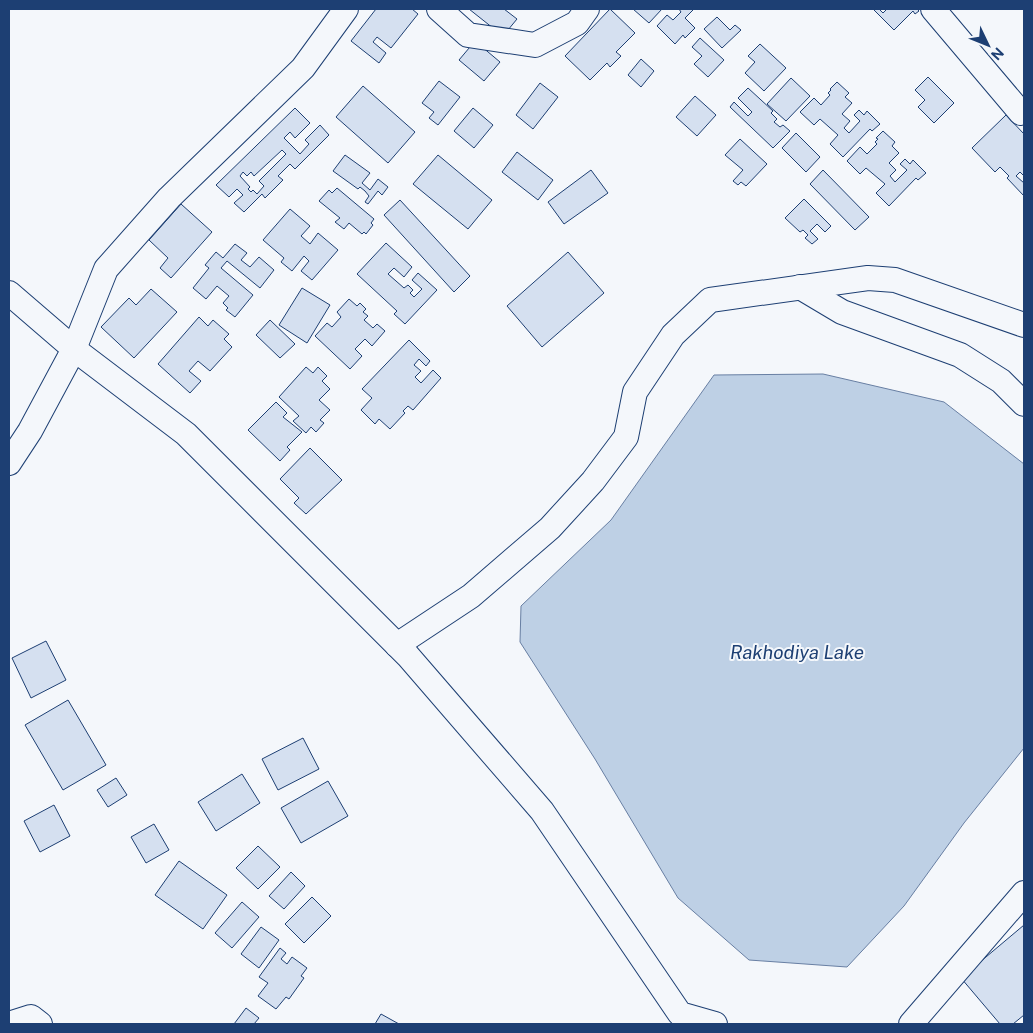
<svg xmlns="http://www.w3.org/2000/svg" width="1033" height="1033" font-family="'Public Sans',sans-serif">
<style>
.water{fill:#bed0e5;stroke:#687fa3}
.building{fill:#d5e0f0;stroke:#1d3f73;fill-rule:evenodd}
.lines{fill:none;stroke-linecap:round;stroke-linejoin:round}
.minor-casing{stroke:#1d3f73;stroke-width:26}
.minor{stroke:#f4f7fb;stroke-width:24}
.labels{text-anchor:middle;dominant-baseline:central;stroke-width:4;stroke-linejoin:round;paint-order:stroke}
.water-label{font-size:19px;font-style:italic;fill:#1d3f73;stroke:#f4f7fb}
</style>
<rect width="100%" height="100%" fill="#f4f7fb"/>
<!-- water -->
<polygon class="water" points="823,374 944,402 1024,464 1024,748 964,823 904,906 847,967 749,960 678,898 595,759 520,642 521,606 611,520 714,375"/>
<!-- building -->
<g class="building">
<polygon points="376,9 412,9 418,14 391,48 377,37 373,42 386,53 379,63 351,41"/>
<polygon points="469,9 504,9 517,19 503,36"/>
<polygon points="610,9 635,33 616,52 621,56 610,67 607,63 590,80 565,56"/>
<polygon points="633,9 662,9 649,23"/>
<polygon points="679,9 694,9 685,18 695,28 685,38 683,35 675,44 657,26 667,15 673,20 681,12"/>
<polygon points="873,9 879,9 883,13 887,9 917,9 919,11 915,14 913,11 894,30"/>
<polygon points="717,17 730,30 735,25 741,30 722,48 704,29"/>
<polygon points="700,38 724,60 708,77 694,64 702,56 692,47"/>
<polygon points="475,41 500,62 484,81 459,60"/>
<polygon points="760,44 786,68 764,91 745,73 755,62 748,56"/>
<polygon points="641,59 654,71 641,87 628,75"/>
<polygon points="928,77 954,103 934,123 918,107 925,100 915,90"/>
<polygon points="791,78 810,96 786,121 767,104"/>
<polygon points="439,81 460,97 438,125 429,118 434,112 422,103"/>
<polygon points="837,82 849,93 845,97 852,103 842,114 850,121 844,128 849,133 860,121 854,115 859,110 864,115 867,111 880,124 872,131 870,129 843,157 830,144 838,135 820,119 814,125 800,112 814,98 821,105 830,95 828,93 831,90 830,89"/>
<polygon points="540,83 558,97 533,129 516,115"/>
<polygon points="363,86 415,132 388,163 336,117"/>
<polygon points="748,88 773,111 771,113 777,119 774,122 780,127 783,125 790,131 773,148 730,107 734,102 748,116 752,112 738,98"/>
<polygon points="695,96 716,115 697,136 676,117"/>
<path d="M295,108L310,123L295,138L290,132L284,138L300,154L309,144L305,140L320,125L329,135L295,169L290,164L278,176L283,180L265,198L262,194L244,212L234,203L243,195L237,189L229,197L216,185ZM282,150L286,154L259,181L264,186L257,194L253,190L251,192L248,189L250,187L240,176L243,172L247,176L251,172L254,176Z"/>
<polygon points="473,108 493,125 474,148 454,131"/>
<polygon points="1006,115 1024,134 1024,176 1020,172 1016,176 1024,183 1024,196 1007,178 1009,176 1000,167 995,172 972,148"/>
<polygon points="883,131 895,142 892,146 899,153 889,163 896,170 890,176 895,182 907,170 900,164 905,159 910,164 913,160 926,173 918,180 916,178 889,206 876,193 885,184 866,168 860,174 847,161 860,147 867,154 877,144 875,142 878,139 876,138"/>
<polygon points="796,133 820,157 806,172 782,148"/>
<polygon points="740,139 767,164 746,186 741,182 738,185 733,181 743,170 725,155"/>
<polygon points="517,152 553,180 538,200 502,172"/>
<polygon points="345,155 370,173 362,183 370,190 378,179 388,187 382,195 378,191 368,204 365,202 369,196 365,191 360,187 358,189 333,171"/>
<polygon points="438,155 492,200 468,229 413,184"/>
<polygon points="591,170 608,193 564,224 548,202"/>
<polygon points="823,170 869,217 855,230 810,184"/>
<polygon points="337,188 374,219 371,223 373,225 366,234 364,232 362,234 349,223 344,229 335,222 340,218 319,201 329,190 332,193"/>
<polygon points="804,199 831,226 825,232 817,224 810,231 818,239 812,244 805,238 808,235 803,230 800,232 785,218"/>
<polygon points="400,200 470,276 454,292 384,215"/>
<polygon points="181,204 212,232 171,278 160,268 168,258 149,240"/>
<polygon points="290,209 310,226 301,236 310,244 318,233 338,250 312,280 301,271 309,261 304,256 292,271 281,262 284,258 263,240"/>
<polygon points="386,243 412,267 404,277 394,268 388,274 404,288 408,285 413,290 410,293 414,297 422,289 412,280 418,273 437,290 405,324 394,314 397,311 357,274"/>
<polygon points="235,244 247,253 241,260 250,267 259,257 274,270 260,288 227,261 221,268 253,295 235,317 226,310 228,308 223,303 229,296 217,286 206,299 193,288 209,268 205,265 216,252 223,258"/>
<polygon points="568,252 604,293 542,347 507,306"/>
<polygon points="302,288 330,305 307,343 279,325"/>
<polygon points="151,289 177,312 134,358 101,327 129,298 136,305"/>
<polygon points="349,299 357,306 360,303 366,309 363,312 368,316 364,320 373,328 377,324 385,331 372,346 365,339 355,349 362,356 350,369 315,336 327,323 332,327 341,317 337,312"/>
<polygon points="199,317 208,326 213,320 229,334 224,339 232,347 210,371 198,361 189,371 201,381 190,393 158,364"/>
<polygon points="270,320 295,344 280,358 256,335"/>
<polygon points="409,340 430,361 426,366 419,359 414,365 421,371 415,377 421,383 433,370 441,378 413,410 408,406 403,411 405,413 390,429 379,419 375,424 361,410 372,398 362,389"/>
<polygon points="306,367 313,373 318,367 327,376 322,381 330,389 319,400 330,410 320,420 324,423 316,432 311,427 306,433 293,421 299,416 279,397"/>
<polygon points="276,402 287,413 283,417 302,432 287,447 290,450 280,461 248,430"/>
<polygon points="310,448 342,480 306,514 294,503 299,498 280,479"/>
<polygon points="46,641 66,680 31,698 12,658"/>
<polygon points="68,700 106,765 63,790 25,725"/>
<polygon points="303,738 319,769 278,790 262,759"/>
<polygon points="242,774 260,803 216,831 198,802"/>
<polygon points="116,778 127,795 108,807 97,790"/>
<polygon points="328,781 348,816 301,843 281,808"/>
<polygon points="54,805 70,836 40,852 24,821"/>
<polygon points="154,824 169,850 146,863 131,837"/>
<polygon points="258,846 280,867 258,889 236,868"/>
<polygon points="179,861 227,895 203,929 155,895"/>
<polygon points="291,872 305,886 284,909 269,896"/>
<polygon points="312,897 331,916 304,943 285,924"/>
<polygon points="242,902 259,917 232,948 215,933"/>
<polygon points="1024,925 1024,1015 1013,1024 1000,1024 961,978"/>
<polygon points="261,927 279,940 259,968 241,954"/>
<polygon points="280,948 286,953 281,959 287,964 292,957 307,968 301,976 304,978 289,999 286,997 276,1009 258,996 268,983 259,977"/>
<polygon points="246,1008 259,1018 254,1024 234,1024"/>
<polygon points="381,1014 399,1024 375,1024"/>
</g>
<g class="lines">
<defs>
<g id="minor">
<polyline points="439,9 468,35 535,45 577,23 587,9"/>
<polyline points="933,9 1021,113"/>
<polyline points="800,287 842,312 960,355 1001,381 1024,404"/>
<polyline points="9,293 74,349 186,434 408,656 542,811 680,1014 715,1024"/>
<polyline points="9,463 30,431 74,349 106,269 169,198 303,68 346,9"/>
<polyline points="397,645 471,596 550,528 593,481 626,437 635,392 673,335 710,300 868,278 895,280 1024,325"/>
<polyline points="9,1024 31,1017 40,1024"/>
<polyline points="911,1024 1024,893"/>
</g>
</defs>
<!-- minor casing -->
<use href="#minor" class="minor-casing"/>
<!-- minor -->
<use href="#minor" class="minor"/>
</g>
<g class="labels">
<!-- water labels -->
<g class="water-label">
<text x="797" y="652">Rakhodiya Lake</text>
</g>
</g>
<!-- border -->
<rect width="1033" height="1033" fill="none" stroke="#1d3f73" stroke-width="20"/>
<!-- north arrow -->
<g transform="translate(988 45) rotate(133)" stroke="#f4f7fb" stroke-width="4" paint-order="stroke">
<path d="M0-4L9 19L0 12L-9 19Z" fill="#1d3f73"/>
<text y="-8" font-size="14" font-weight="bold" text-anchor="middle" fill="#1d3f73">N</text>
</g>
</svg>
